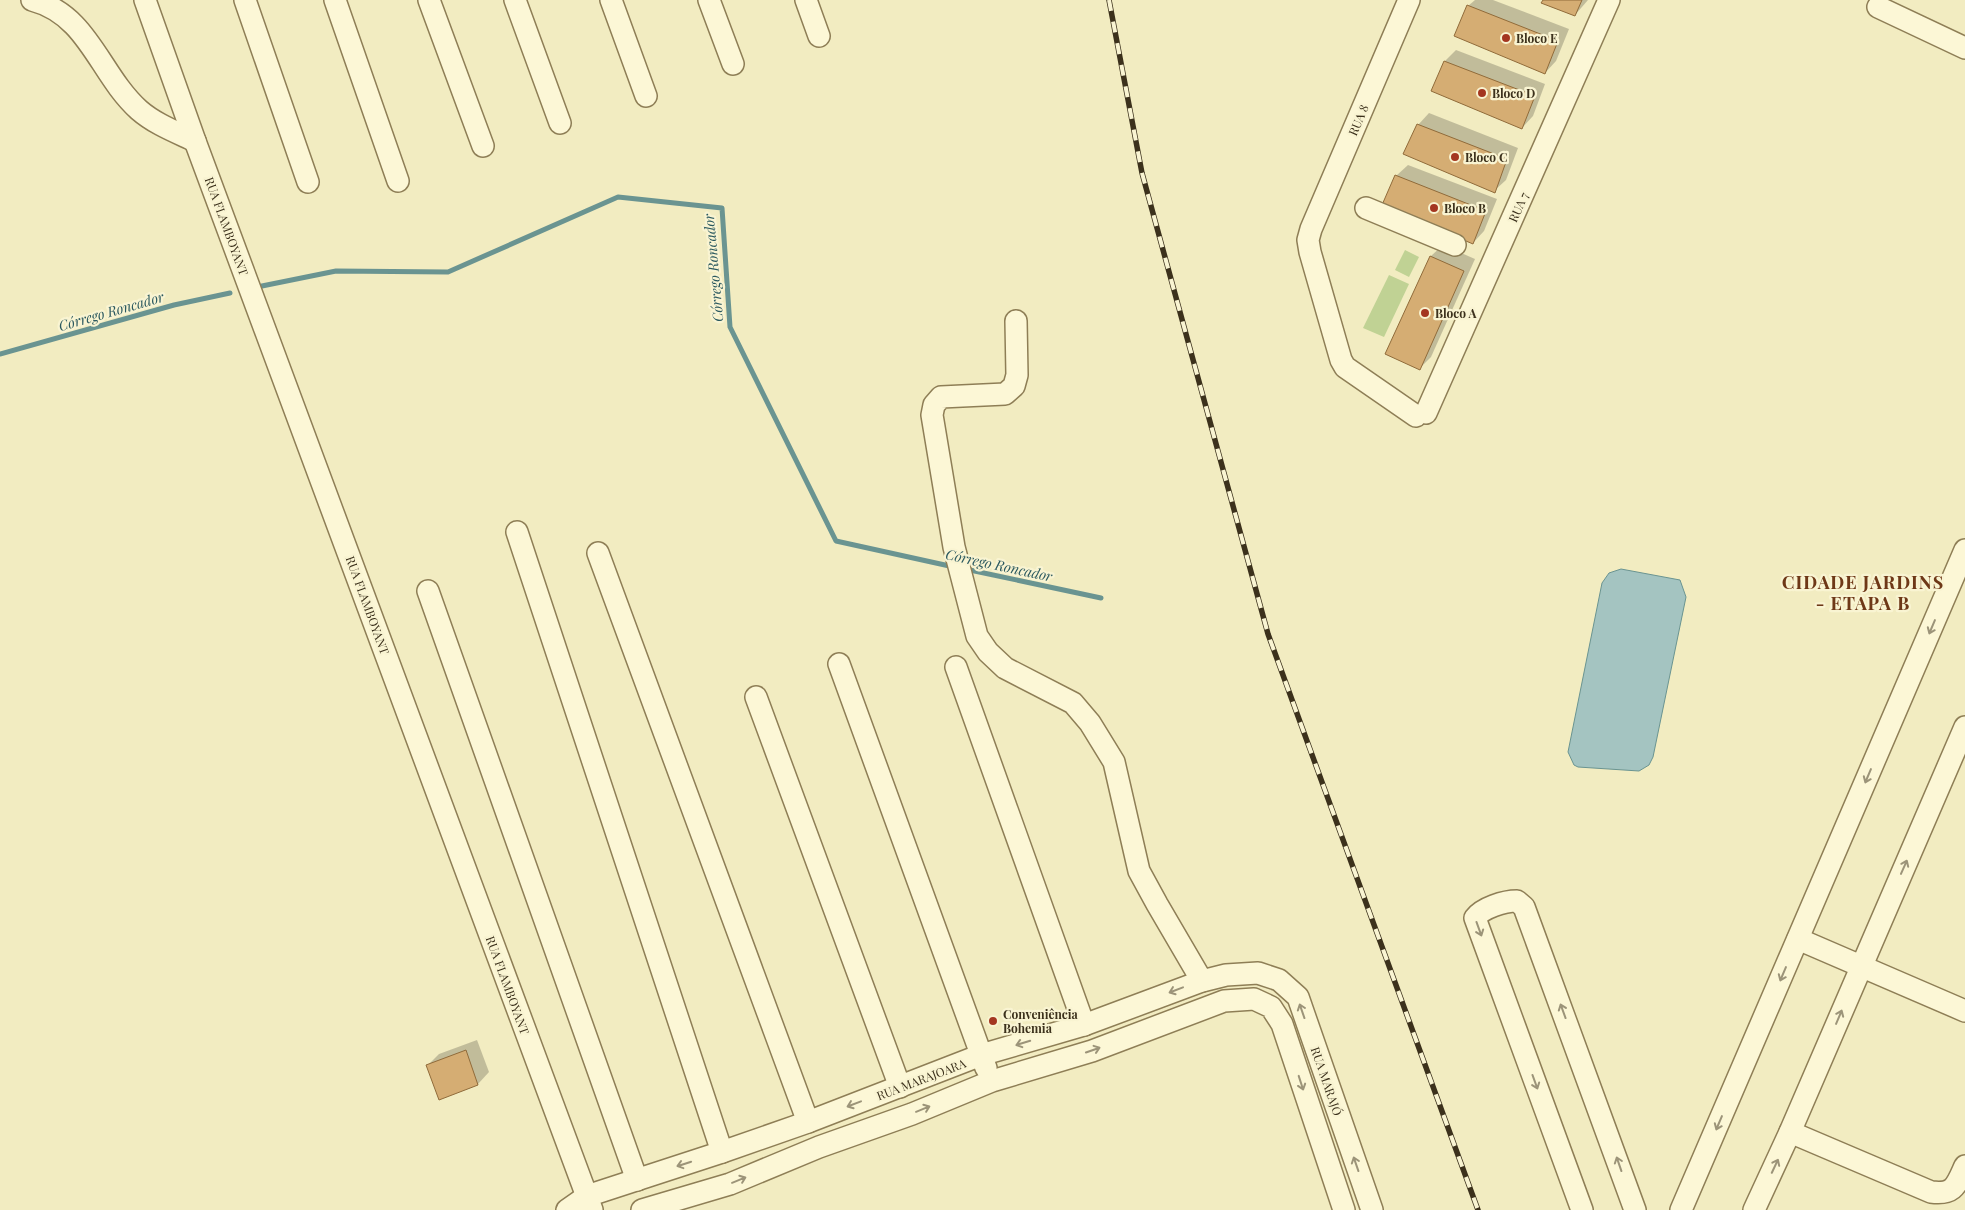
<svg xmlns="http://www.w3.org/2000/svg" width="1965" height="1210" font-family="'Playfair Display',serif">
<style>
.green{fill:#c0d294}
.water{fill:#a4c4c1;stroke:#6a9491}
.shadow{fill:#0003}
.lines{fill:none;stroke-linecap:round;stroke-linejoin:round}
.stream{stroke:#6a9491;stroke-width:5}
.building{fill:#d5ad73;stroke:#906b3a}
.minor-casing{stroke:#8e7e56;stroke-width:24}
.minor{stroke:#fcf7d6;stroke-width:21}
.rail-casing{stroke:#3c311c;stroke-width:5.5}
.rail{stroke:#f9f4d2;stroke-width:4;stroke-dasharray:11;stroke-linecap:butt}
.oneway{stroke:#9c9479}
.poi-dot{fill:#a43620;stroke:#f9f4d2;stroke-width:2}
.labels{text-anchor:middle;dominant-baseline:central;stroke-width:4.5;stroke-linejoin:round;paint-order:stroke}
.poi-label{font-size:12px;font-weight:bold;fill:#3c311c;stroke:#f9f4d2;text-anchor:start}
.street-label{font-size:12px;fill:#3c311c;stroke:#f9f4d2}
.water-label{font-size:14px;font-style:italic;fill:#2a585e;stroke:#f9f4d2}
.district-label{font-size:18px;font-weight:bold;letter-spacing:1px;fill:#6e3817;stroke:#f9f4d2}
</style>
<rect width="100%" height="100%" fill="#f2ecc1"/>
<!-- green -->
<g class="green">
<polygon points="1405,250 1419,257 1409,277 1395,270"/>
<polygon points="1389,275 1409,284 1384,337 1363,328"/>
</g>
<!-- water -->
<polygon class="water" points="1621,569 1680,580 1686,597 1653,757 1649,765 1639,771 1578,767 1574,765 1568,752 1602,583 1609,573"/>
<!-- shadow -->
<g class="shadow">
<polygon points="1475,0 1493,0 1569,29 1556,61 1545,73 1468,6"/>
<polygon points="1544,0 1588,0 1575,15"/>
<polygon points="1456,50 1545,84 1533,116 1522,128 1445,61"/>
<polygon points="1429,113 1518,148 1506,180 1494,191 1418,125"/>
<polygon points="1408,165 1497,199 1484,231 1473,243 1396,176"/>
<polygon points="1443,245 1475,259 1431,357 1420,368 1387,354 1431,256"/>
<polygon points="477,1040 489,1072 478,1084 440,1098 428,1065 439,1054"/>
</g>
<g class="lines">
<!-- stream -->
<g class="stream">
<polyline points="257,287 336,271 448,272 618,197 722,208 730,327 836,541 954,567"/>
<polyline points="0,354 174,305 230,293"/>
<polyline points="965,569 1101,598"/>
</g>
</g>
<!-- building -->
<g class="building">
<polygon points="1543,0 1582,0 1575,16 1541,3"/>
<polygon points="1467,5 1558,41 1545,74 1454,36"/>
<polygon points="1444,61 1535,96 1522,129 1431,91"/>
<polygon points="1417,124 1507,159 1495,193 1403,154"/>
<polygon points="1395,175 1486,211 1473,244 1382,205"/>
<polygon points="1430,256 1464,271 1420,370 1385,354"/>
<polygon points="466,1050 478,1085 439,1100 426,1065"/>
</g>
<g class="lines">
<defs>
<g id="minor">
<path d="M32,0C89,15 99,74 139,110C155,124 176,132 195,141"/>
<polyline points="145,0 195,141 592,1210"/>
<polyline points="245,0 308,182"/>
<polyline points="335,0 398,181"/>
<polyline points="429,0 483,146"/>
<polyline points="515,0 560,123"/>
<polyline points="611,0 646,96"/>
<polyline points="709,0 733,64"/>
<polyline points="806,0 819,36"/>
<polyline points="1409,0 1311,229 1308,240 1310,252 1341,360 1345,367 1416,416"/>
<polyline points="1878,7 1965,48"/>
<polyline points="1366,208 1455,245"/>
<polyline points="1016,321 1017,375 1014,386 1005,394 941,397 934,405 932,415 954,547 977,636 988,652 1005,668 1073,703 1090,723 1114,762 1139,871 1157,904 1202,981"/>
<polyline points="1426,413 1609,0"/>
<polyline points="517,532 722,1152"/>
<polyline points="598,553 808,1122"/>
<polyline points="428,591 637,1180"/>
<polyline points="839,664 986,1068"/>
<polyline points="956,667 1084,1025"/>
<polyline points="756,697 900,1087"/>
<polyline points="1798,939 1965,1011"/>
<path d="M1790,1132L1931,1192C1954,1195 1956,1186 1965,1166"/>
<polyline points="567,1210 587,1196 722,1152 808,1122 981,1055 1084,1025 1202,981 1226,975 1258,973 1279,980 1298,997 1372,1210"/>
<polyline points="642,1210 730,1184 819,1147 912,1114 992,1081 1092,1051 1224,1001 1254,999 1271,1007 1282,1024 1344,1210"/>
<path d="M1582,1210L1475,918C1482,908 1504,901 1517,901L1524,907L1635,1210"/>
<polyline points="1681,1210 1965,550"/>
<polyline points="1754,1210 1790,1132 1965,727"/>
</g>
</defs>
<!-- minor casing -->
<use href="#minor" class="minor-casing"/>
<!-- minor -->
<use href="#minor" class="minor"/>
<defs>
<polyline id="rail" points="1109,0 1142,173 1268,634 1478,1210"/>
</defs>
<!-- rail casing -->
<use href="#rail" class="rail-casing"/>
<!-- rail -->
<use href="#rail" class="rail"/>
</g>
<!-- one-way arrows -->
<defs><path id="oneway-shaft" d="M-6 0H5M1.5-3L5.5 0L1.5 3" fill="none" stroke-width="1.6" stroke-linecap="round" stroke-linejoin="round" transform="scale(1.25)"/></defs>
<g class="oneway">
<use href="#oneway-shaft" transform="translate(1932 627) rotate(113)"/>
<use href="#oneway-shaft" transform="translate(1868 776) rotate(113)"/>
<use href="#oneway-shaft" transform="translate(1904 867) rotate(-66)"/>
<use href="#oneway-shaft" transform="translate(1479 929) rotate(70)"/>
<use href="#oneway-shaft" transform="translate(1783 974) rotate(113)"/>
<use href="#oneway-shaft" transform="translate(1176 990) rotate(159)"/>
<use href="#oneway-shaft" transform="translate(1302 1011) rotate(-109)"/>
<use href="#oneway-shaft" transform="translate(1563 1011) rotate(-110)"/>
<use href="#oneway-shaft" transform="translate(1839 1017) rotate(-67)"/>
<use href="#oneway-shaft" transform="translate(1023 1043) rotate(163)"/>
<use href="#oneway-shaft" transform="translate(1093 1050) rotate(-19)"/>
<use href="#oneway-shaft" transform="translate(1535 1082) rotate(70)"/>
<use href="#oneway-shaft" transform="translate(1301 1083) rotate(72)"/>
<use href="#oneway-shaft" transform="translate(854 1104) rotate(159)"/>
<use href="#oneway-shaft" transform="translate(923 1109) rotate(-22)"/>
<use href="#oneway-shaft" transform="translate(1719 1123) rotate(113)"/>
<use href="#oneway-shaft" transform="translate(684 1164) rotate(162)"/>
<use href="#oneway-shaft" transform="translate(1356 1164) rotate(-109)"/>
<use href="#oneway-shaft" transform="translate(1619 1164) rotate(-109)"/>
<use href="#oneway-shaft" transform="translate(1775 1166) rotate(-65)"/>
<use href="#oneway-shaft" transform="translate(739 1180) rotate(-22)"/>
</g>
<!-- markers -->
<g class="poi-dot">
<circle cx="1506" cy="38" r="5"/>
<circle cx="1482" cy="93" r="5"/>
<circle cx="1455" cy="157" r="5"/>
<circle cx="1434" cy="208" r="5"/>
<circle cx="1425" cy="313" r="5"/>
<circle cx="993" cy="1021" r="5"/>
</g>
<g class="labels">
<!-- poi labels -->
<g class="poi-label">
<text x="1516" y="38">Bloco E</text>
<text x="1492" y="93">Bloco D</text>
<text x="1465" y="157">Bloco C</text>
<text x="1444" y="208">Bloco B</text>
<text x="1435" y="313">Bloco A</text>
<text x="1003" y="1014">Conveniência<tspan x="1003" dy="14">Bohemia</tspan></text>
</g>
<!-- street labels -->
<g class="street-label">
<text transform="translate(1358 120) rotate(-67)">RUA 8</text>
<text transform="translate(1518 207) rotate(-66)">RUA 7</text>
<text transform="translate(227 226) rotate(70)">RUA FLAMBOYANT</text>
<text transform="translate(368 605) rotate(70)">RUA FLAMBOYANT</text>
<text transform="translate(508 985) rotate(70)">RUA FLAMBOYANT</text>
<text transform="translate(921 1079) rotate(-21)">RUA MARAJOARA</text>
<text transform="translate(1327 1081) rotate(71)">RUA MARAJÓ</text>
</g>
<!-- water labels -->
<g class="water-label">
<text transform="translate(713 268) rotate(-95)">Córrego Roncador</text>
<text transform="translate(111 311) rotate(-16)">Córrego Roncador</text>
<text transform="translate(999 565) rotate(12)">Córrego Roncador</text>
</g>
<!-- district labels -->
<g class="district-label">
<text x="1863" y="582">CIDADE JARDINS<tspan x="1863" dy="21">- ETAPA B</tspan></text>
</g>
</g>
</svg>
